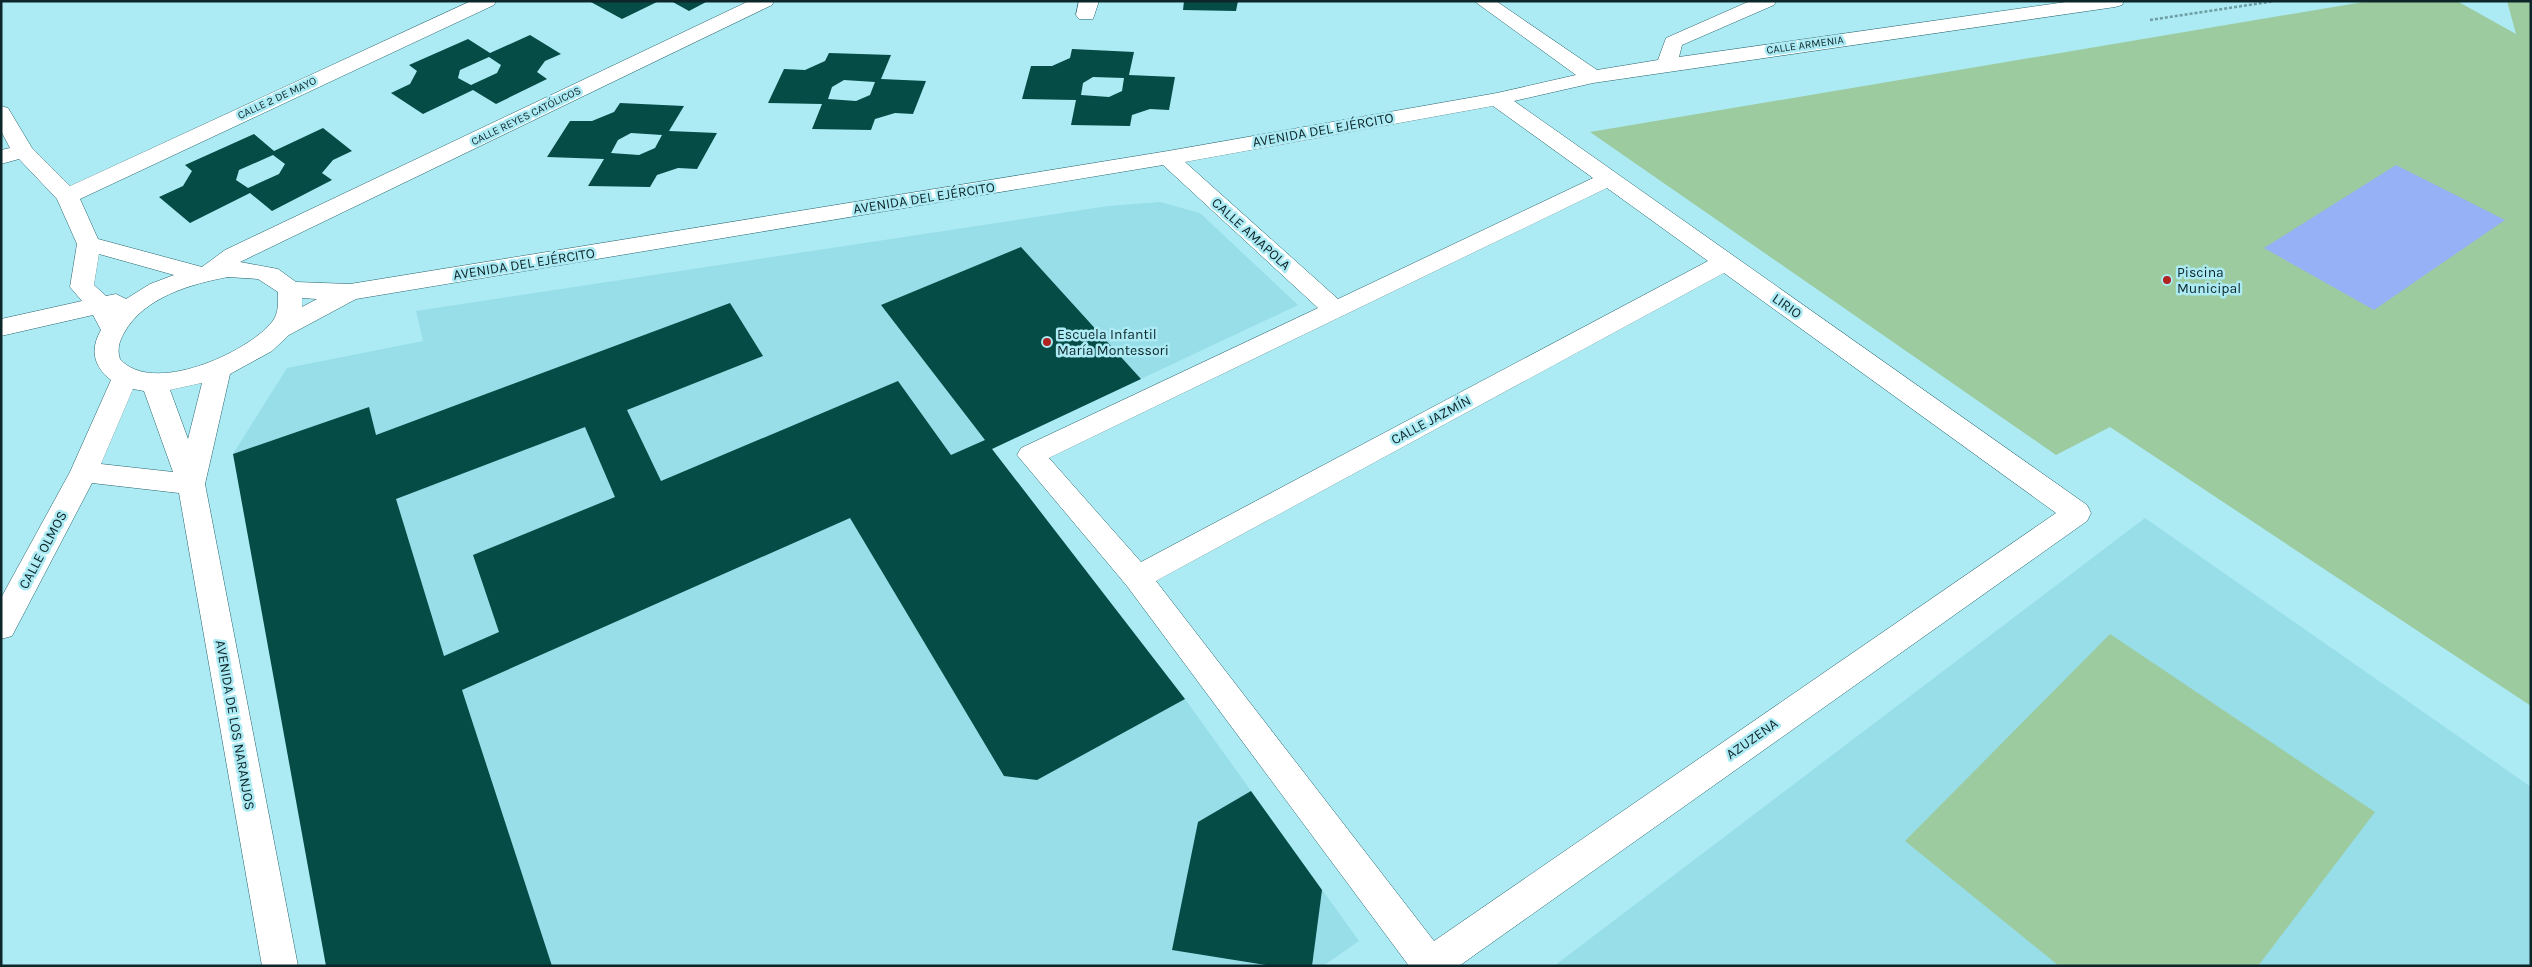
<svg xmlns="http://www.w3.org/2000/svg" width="2532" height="967" font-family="Karla,sans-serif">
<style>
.built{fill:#97dee8}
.green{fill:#9ccba0}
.water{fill:#96b1f5}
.building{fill:#054b46;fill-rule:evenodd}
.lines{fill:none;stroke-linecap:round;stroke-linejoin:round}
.minor-casing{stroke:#28646c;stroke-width:1}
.path{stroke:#6e9da4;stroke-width:2.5;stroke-dasharray:3 2;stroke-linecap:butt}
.minor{fill:#fff;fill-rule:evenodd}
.poi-dot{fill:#b22220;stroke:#adebf4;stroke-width:2}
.labels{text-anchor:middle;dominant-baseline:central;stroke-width:5;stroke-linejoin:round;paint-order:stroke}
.far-street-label{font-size:11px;fill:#0d262a;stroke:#adebf4}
.street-label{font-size:14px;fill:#0d262a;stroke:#adebf4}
.poi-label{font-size:14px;fill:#0d262a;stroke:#adebf4;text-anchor:start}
</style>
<rect width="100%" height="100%" fill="#adebf4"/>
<!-- built -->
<g class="built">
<polygon points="1160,202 1200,213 1298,305 992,449 1185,699 1359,941 1323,966 365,966 233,454 287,368 423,341 416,311 1108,206"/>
<polygon points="2145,518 2531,787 2531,966 1554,966"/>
</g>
<!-- green -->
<g class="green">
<polygon points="2369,1 2457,1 2516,34 2507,1 2531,1 2531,706 2110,427 2056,455 1590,132"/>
<polygon points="2110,634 2375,812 2258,966 2059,966 1905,841"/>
</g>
<!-- water -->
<polygon class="water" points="2396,165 2505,220 2374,310 2264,248"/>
<!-- building -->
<g class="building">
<polygon points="589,1 659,1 622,19"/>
<polygon points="671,1 708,1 689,11"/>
<polygon points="1184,1 1238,1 1236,11 1183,10"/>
<path d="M530,35L561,54L545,61L537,72L547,79L496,104L473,90L423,114L391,93L410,84L417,71L409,65L468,39L490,53ZM489,57L501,65L497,73L471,85L458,78L460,70Z"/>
<path d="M1072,49L1134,52L1129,75L1175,77L1169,110L1150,109L1132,115L1130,126L1071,125L1076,100L1022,99L1031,66H1052L1070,58ZM1093,77L1124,78L1122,91L1109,97L1081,95L1083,83Z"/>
<path d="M829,53L891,55L881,79L926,81L913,114L895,113L875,119L871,130L812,129L822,104L768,103L784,69L805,70L825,61ZM844,80L875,82L870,95L856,101L828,99L832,87Z"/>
<path d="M620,103L684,106L669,131L717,133L697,169L678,168L657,175L650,187L588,186L604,159L547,157L570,121H592L614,112ZM631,133L662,135L655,148L639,155L611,153L618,140Z"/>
<path d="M323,128L352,151L333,160L322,173L332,180L272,211L250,193L190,223L159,197L183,186L192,171L185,165L254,134L274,151ZM273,155L285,164L279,174L248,188L236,180L239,170Z"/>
<path d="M1021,247L1141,379L992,449L1185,699L1037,780L1004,776L850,518L462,690L552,966H326L233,454L369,407L376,435L730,303L763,356L627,410L661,481L898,381L951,455L985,440L881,305ZM585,427L615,497L473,555L499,632L444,656L396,499Z"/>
<polygon points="1251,791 1322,890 1312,966 1272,966 1172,950 1198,822"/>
</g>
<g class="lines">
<defs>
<g id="minor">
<path d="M471,1H496L494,5L80,199L98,239L202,267L225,250L749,1H774L772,5L240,262L278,269L296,282L350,284L1168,151L1497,93L1576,75L1474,1H1496L1597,70L1658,60L1666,38L1750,1H1776L1774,5L1682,45L1679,57L2073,1H2124L2122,5L2115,7L1593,83L1514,101L2087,505L2091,513L2087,521L1459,966H1409L1127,586L1017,455L1021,448L1318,308L1163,165L356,299L289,335L272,351L230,374L205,484L298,966H262L179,493L92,483L12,636L1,639V598L70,472L111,380C93,366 90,349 101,330L93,315L1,336V319L82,301L70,287L77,244L57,199L19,159L1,164V150L10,148L1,131V106L8,108L32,148L70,186ZM1493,106L1593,178L1338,299L1185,162ZM1607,188L1708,261L1141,562L1049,458ZM99,254L174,275L150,284L126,299L116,294L106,296L94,285ZM1724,273L2056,513L1434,941L1156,581ZM228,277L258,279L278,292C278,303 279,313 272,322C247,353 152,396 120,359C117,349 119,342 124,333C144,297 191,284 228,277ZM302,298L317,299L302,307ZM202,383L188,439L170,390ZM133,389L144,391L173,472L101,464Z"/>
<polygon points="1079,1 1099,1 1093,19 1079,19 1076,15"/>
</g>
</defs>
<!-- minor casing -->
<use href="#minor" class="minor-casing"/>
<!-- path -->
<polyline class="path" points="2150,20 2275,1"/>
<!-- minor -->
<use href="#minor" class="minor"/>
</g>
<!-- markers -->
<g class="poi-dot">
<circle cx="2167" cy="280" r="5"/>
<circle cx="1047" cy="342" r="5"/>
</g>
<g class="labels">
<!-- far-street labels -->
<g class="far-street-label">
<text transform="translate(1805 45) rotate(-8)">CALLE ARMENIA</text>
<text transform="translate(277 98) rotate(-25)">CALLE 2 DE MAYO</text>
<text transform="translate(526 116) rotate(-26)">CALLE REYES CATÓLICOS</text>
</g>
<!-- street labels -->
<g class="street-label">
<text transform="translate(1323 130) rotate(-10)">AVENIDA DEL EJÉRCITO</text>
<text transform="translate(924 198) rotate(-9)">AVENIDA DEL EJÉRCITO</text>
<text transform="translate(1251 234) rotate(42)">CALLE AMAPOLA</text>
<text transform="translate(524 264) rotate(-9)">AVENIDA DEL EJÉRCITO</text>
<text transform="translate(1787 306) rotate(35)">LIRIO</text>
<text transform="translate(1431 420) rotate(-28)">CALLE JAZMÍN</text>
<text transform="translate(43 550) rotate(-62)">CALLE OLMOS</text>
<text transform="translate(235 725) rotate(80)">AVENIDA DE LOS NARANJOS</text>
<text transform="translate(1752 739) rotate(-35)">AZUZENA</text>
</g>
<!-- poi labels -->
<g class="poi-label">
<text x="2177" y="272">Piscina<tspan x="2177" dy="16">Municipal</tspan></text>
<text x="1057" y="334">Escuela Infantil<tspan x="1057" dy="16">María Montessori</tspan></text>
</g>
</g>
<!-- border -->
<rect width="2532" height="967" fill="none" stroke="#0d262a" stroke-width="5"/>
</svg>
